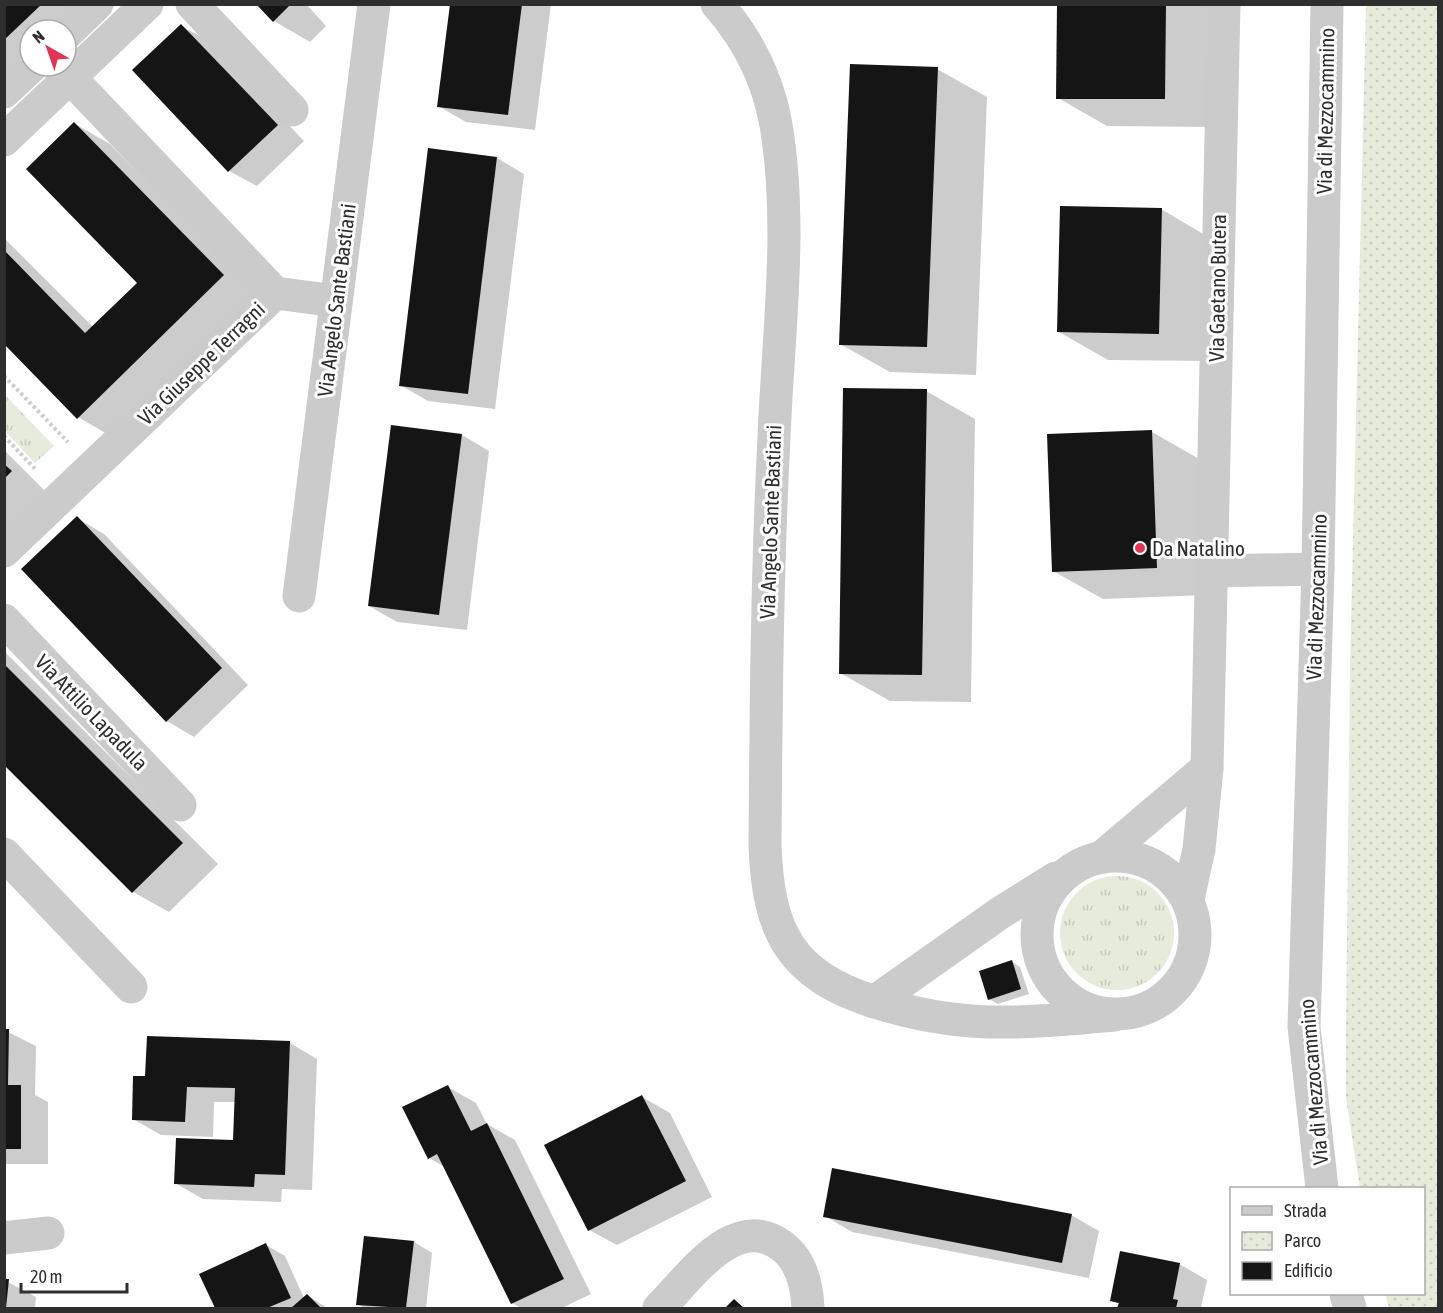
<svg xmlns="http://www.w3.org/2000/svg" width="1443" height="1313" font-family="'Asap Condensed',sans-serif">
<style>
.grass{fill:url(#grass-tufts)}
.park{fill:url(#park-dots)}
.shadow{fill:#0003}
.building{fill:#151515}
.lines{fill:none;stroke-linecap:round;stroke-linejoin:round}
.path{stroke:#cbcbcb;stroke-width:4;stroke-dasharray:3 3;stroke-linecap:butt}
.minor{stroke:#cbcbcb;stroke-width:33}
.tertiary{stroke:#cbcbcb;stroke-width:33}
.poi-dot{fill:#df3654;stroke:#fff;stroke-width:2}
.labels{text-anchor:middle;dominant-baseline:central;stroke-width:6;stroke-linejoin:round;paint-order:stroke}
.street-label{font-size:21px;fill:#2e2e2e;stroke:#fff}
.poi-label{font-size:21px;fill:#2e2e2e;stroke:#fff;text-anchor:start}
</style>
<defs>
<pattern id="grass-tufts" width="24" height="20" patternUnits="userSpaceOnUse" patternTransform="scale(1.5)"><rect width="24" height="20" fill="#e6ebdc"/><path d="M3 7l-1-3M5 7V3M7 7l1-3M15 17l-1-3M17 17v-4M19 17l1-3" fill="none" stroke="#c6cabd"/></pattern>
<pattern id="park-dots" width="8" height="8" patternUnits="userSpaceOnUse" patternTransform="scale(1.5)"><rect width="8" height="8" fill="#e6ebdc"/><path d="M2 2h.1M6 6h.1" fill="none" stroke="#c6cabd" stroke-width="1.8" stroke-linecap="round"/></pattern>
</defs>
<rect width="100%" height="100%" fill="#fff"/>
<!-- grass -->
<g class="grass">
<polygon points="4,394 54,446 35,463 5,431"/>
<circle cx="1117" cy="933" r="57"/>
</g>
<!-- park -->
<polygon class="park" points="1366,5 1438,5 1438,1308 1389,1308 1385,1294 1424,1294 1424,1188 1360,1188 1346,1098 1346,1032 1350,665"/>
<!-- shadow -->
<g class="shadow">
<polygon points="4,4 99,4 66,30 30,30 30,66 4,82"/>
<polygon points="258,4 306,4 326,26 310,42 274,21"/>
<polygon points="451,4 551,4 535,130 466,122 438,106"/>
<polygon points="1059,4 1215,4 1214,127 1107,126 1058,98"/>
<polygon points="181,26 209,41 304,141 257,186 229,171"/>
<polygon points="937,69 987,97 976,375 890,372 840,344"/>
<polygon points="75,124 110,144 259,296 114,438 78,417 4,342 4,238 93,327 139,283"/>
<polygon points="430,150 497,158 524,174 495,409 428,401 400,385"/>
<polygon points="1161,209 1210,238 1208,361 1108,360 1059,332"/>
<polygon points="926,391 975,419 971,702 890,701 840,673"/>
<polygon points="1152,432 1201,460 1206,595 1103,599 1053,571"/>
<polygon points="462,435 489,451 467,630 397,622 369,606"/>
<polygon points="4,450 47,493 4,534"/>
<polygon points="77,518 104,534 248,685 194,737 167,721 23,569"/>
<polygon points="4,651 218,864 169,912 133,892 4,763"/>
<polygon points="1012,962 1020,967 1029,994 998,1004 989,999"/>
<polygon points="4,1030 36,1046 35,1095 48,1102 48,1164 4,1164"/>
<polygon points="148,1038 290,1043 317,1059 312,1190 282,1189 281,1202 203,1199 175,1183 235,1141 236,1102 214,1102 213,1137 161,1135 133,1119 146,1078"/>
<polygon points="448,1087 476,1103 487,1124 515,1140 591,1294 562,1308 521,1308 512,1303 445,1167 429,1158"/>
<polygon points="642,1097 670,1113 712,1197 617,1245 589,1230"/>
<polygon points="1071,1215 1099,1231 1089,1278 852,1232 825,1216"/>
<polygon points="365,1237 414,1242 432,1253 426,1308 365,1308 357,1304"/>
<polygon points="266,1245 285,1256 304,1298 307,1295 327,1308 217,1308 201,1275"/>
<polygon points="1179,1264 1207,1280 1201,1308 1119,1308 1120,1305 1111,1300"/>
<polygon points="4,1280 36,1297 35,1308 4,1308"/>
</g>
<!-- building -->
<g class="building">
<polygon points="4,4 42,4 4,40"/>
<polygon points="256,4 291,4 273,22"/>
<polygon points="450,4 522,4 508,115 437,107"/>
<polygon points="1057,4 1166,4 1165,99 1056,99"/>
<polygon points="181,24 278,125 228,172 132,70"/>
<polygon points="850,64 938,67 927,347 839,345"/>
<polygon points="74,122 224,275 77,419 4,344 4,250 85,333 137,283 26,169"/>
<polygon points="428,148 497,157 468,394 399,386"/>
<polygon points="1060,206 1162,208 1159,334 1057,332"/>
<polygon points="843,388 927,389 922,675 839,674"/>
<polygon points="391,425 462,434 439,615 368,606"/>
<polygon points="1152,430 1157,568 1052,572 1047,434"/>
<polygon points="4,464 12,471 4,479"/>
<polygon points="77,516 222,668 166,722 21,569"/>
<polygon points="4,664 183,843 132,893 4,765"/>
<polygon points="1012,960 1021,989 988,1000 979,971"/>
<polygon points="4,1029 9,1029 8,1085 21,1085 21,1149 4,1149"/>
<polygon points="147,1036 290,1041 285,1175 255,1174 254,1187 174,1184 176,1138 233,1140 235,1088 187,1087 185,1122 132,1120 133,1076 145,1076"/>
<polygon points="448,1085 471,1131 487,1123 564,1279 511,1304 437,1154 428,1159 402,1107"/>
<polygon points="642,1095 686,1181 588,1231 544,1145"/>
<polygon points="832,1168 1072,1214 1062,1263 823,1217"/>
<polygon points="364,1236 414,1241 406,1308 356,1305"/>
<polygon points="266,1243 291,1298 267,1308 215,1308 199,1274"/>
<polygon points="1120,1251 1180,1263 1173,1299 1178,1300 1176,1308 1117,1308 1119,1303 1110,1301"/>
<polygon points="4,1279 9,1279 6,1308 4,1308"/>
<polygon points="307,1294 321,1308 291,1308"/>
<polygon points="734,1299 744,1308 725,1308"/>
</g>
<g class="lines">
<!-- path -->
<g class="path">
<polyline points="4,376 68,442"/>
<polyline points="4,436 37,471"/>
</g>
<!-- minor -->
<g class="minor">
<polyline points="192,4 292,110"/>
<path d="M717,4C748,39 768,79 776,125C793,225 778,336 774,437C767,573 766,709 765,845C768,932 790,975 875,1002C963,1030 1024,1023 1114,1015"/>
<polyline points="66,34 97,4"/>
<polyline points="4,92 32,66"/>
<polyline points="4,140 147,4"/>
<polyline points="275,293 336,301"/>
<polyline points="4,551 275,293 59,66"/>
<polyline points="1212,571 1318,569"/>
<polyline points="299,596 374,4"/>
<polyline points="4,620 180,805"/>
<polyline points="1207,768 1224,4"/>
<polyline points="4,854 131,987"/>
<circle cx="1116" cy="935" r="79"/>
<polyline points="1103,856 1207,768 1199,849 1188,899"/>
<polyline points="874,1002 1000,913 1056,878"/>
<polyline points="4,1238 48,1233"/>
<path d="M659,1308C689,1279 734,1210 782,1246C802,1261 807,1285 808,1308"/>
</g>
<!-- tertiary -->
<g class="tertiary">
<polyline points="1322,1188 1304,1027 1318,569 1327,4"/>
<polyline points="1346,1294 1350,1308"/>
</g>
</g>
<!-- markers -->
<circle class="poi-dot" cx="1140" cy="548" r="6"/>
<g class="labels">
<!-- street labels -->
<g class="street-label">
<text transform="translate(1325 111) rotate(-89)">Via di Mezzocammino</text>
<text transform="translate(1217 288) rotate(-89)">Via Gaetano Butera</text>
<text transform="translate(336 300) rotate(-83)">Via Angelo Sante Bastiani</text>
<text transform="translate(201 363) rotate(-44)">Via Giuseppe Terragni</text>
<text transform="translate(770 522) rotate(-88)">Via Angelo Sante Bastiani</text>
<text transform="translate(1316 597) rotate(-88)">Via di Mezzocammino</text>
<text transform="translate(92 712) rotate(46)">Via Attilio Lapadula</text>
<text transform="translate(1313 1082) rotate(-95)">Via di Mezzocammino</text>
</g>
<!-- poi labels -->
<g class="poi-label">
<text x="1152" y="548">Da Natalino</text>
</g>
</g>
<!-- border -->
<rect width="1443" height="1313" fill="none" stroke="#2e2e2e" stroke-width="12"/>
<!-- legend -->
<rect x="1230" y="1187" width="195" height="108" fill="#ffffff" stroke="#ababab" stroke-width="1.5"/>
<rect x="1242" y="1206" width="30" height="9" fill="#cbcbcb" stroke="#ababab" stroke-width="1.5"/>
<text x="1284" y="1217" font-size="18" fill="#2e2e2e">Strada</text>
<rect x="1242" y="1232" width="30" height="18" fill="url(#park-dots)" stroke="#ababab" stroke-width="1.5"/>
<text x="1284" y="1247" font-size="18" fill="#2e2e2e">Parco</text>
<rect x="1242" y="1262" width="30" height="18" fill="#151515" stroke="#ababab" stroke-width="1.5"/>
<text x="1284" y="1277" font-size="18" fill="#2e2e2e">Edificio</text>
<!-- north arrow -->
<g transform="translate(48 48) rotate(320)"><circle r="28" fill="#ffffff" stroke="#ababab" stroke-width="1.5"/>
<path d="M0-4.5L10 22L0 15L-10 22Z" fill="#df3654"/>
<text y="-9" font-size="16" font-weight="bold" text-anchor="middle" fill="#2e2e2e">N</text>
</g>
<!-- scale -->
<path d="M21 1283v9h106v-9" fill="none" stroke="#2e2e2e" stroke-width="3"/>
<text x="30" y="1283" font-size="18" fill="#2e2e2e" stroke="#ffffff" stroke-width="4.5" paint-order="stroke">20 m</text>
</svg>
